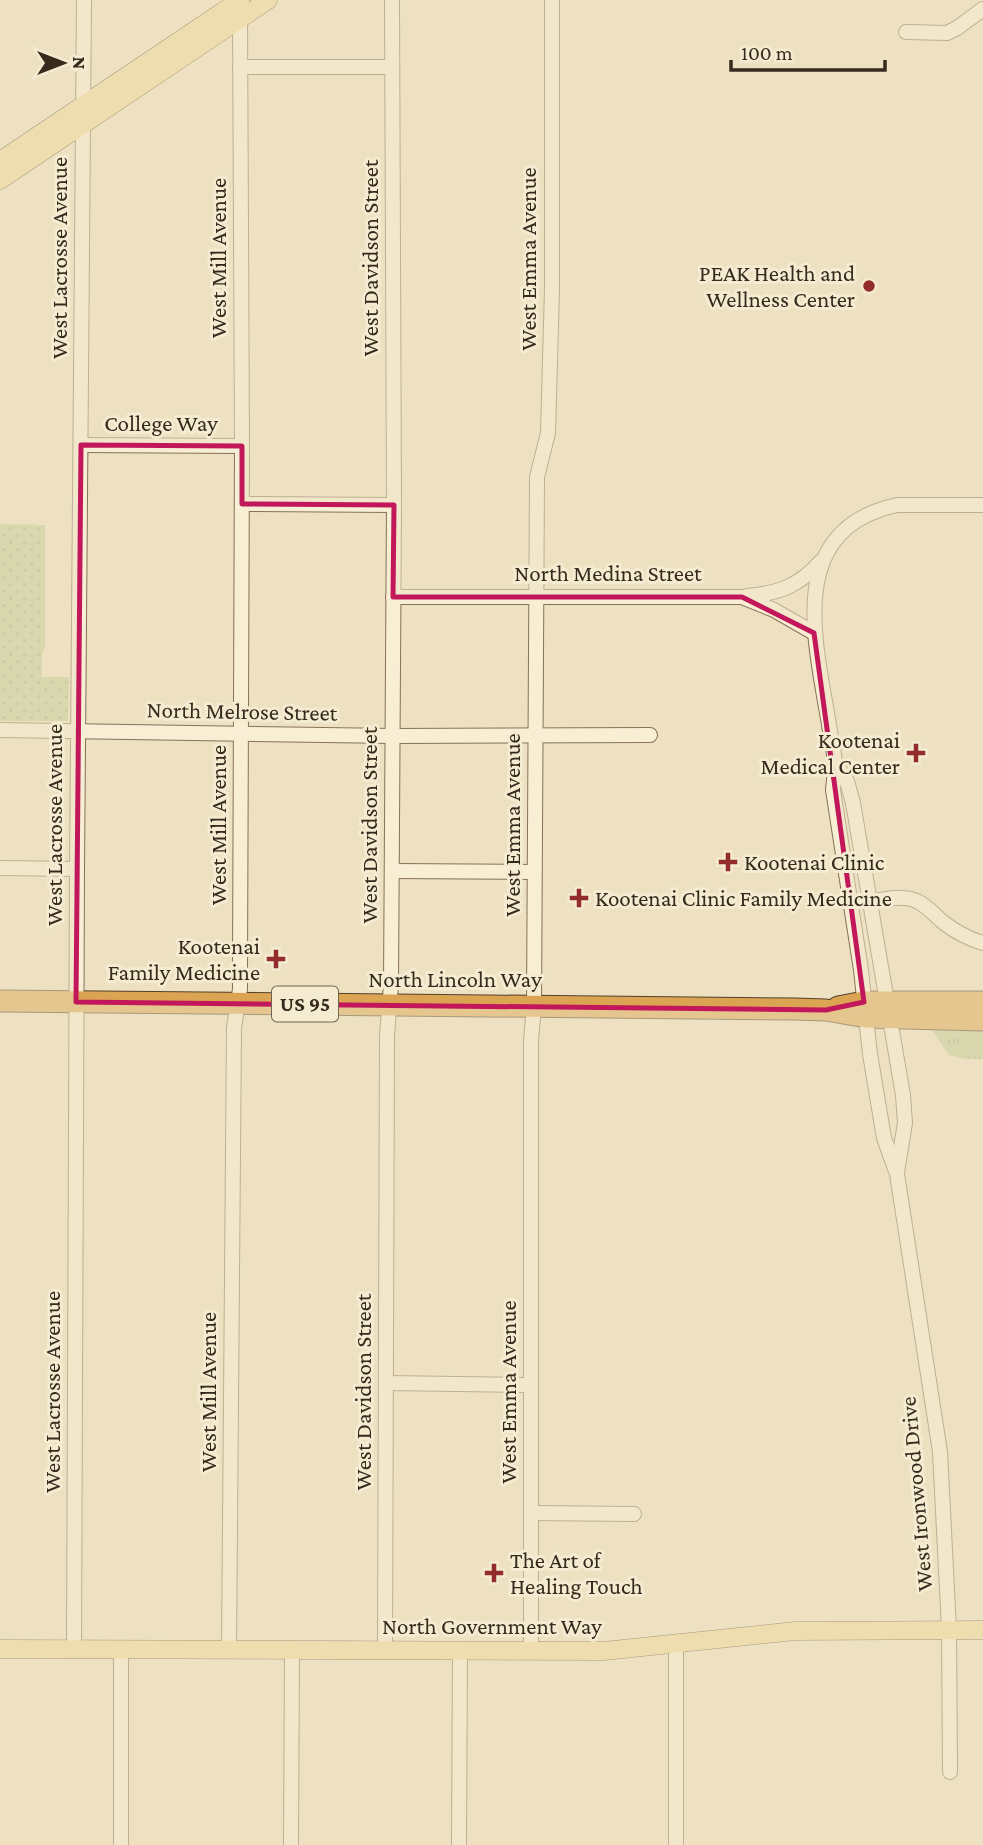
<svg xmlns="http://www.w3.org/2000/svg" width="983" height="1845" font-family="'Crimson Pro',serif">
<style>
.grass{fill:url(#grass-tufts)}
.park{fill:url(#park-dots)}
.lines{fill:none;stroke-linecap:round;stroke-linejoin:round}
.minor-casing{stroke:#867259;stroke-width:16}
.major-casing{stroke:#53402d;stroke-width:19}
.highway-casing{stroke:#53402d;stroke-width:23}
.minor{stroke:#f8eed4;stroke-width:14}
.major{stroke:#f0d899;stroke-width:18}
.highway{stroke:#dba453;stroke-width:21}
.marked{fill:none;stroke:#c2185b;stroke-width:5;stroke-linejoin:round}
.poi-dot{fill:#932d2b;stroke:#f4ebd1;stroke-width:2.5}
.labels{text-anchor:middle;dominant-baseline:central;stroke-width:6;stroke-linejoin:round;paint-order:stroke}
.shield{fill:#f4ebd1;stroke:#6f6453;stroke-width:2}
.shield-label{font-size:21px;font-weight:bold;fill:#362a1d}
.street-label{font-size:23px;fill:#362a1d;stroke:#f4ebd1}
.poi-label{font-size:23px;fill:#362a1d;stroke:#f4ebd1;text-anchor:end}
</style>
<defs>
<pattern id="grass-tufts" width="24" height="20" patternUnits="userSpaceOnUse" patternTransform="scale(1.75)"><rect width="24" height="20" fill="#c2ca96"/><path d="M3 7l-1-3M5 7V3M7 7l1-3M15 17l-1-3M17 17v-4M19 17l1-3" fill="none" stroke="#a7ae81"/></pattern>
<pattern id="park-dots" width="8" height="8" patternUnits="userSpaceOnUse" patternTransform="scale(1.75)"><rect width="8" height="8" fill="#c2ca96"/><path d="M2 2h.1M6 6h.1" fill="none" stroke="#a7ae81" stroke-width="1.8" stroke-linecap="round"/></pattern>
</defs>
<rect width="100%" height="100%" fill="#ede1c1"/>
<!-- grass -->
<polygon class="grass" points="930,1027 983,1027 983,1059 965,1059 949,1055"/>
<!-- park -->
<polygon class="park" points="0,524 45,525 45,647 42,653 42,677 69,677 68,721 0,721"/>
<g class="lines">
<defs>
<g id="minor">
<polyline points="906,32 947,33 957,28 983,9"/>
<polyline points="240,67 392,67"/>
<polyline points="81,445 242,446"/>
<polyline points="242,504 394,505"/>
<path d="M747,596C780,593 799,586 821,561"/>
<polyline points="393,597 742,597 774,610 814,633"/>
<polyline points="0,730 393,736 650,735"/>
<polyline points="835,762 847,781 853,803 903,1095 905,1123 897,1172"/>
<polyline points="0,868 77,869"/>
<polyline points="392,871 534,872"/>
<path d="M870,902C881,900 892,897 903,898C921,898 931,912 944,923C956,932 969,939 983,943"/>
<polyline points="386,1383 531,1385"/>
<polyline points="531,1513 634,1514"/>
<polyline points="74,1649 77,869 84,0"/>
<polyline points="229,1650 234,1028 240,989 240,969 242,446 240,12"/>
<polyline points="385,1651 387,1036 391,985 394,505 392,0"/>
<polyline points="531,1651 531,1041 534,1006 537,477 548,433 552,288 552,0"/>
<path d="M950,1772L949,1629L940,1452L897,1174L884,1138L870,1054L861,970L833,790C834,781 835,772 835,763C834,750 831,738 829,725C816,643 783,530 897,505H983"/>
<polyline points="121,1845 121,1650"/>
<polyline points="291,1845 292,1650"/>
<polyline points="459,1845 460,1651"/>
<polyline points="676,1845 676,1644"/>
</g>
<g id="major">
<polyline points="0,161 240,0"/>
<polyline points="0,180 268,0"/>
<polyline points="0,1649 604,1651 795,1631 983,1630"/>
</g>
<g id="highway">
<polyline points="0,1001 795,1009 826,1010 866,1017 983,1020"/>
<polyline points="838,1007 864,1002 983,1002"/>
</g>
</defs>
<!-- minor casing -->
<use href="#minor" class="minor-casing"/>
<!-- major casing -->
<use href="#major" class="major-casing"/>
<!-- highway casing -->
<use href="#highway" class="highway-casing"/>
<!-- minor -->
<use href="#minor" class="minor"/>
<!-- major -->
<use href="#major" class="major"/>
<!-- highway -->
<use href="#highway" class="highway"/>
</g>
<!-- marked area -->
<path d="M0 0H983V1845H0ZM81,445L242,446V504L394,505L393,597H742L814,633L864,1002L826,1010L76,1002Z" fill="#ede1c1" fill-opacity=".55" fill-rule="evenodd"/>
<path class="marked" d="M81,445L242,446V504L394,505L393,597H742L814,633L864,1002L826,1010L76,1002Z"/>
<!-- markers -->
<g class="poi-dot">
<circle cx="869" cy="286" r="7"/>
<path d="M912.5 742.5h7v7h7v7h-7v7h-7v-7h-7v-7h7z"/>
<path d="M724.5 851.5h7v7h7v7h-7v7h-7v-7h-7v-7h7z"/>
<path d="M575.5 887.5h7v7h7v7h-7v7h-7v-7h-7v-7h7z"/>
<path d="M272.5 948.5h7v7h7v7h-7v7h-7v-7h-7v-7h7z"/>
<path d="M490.5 1562.5h7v7h7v7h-7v7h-7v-7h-7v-7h7z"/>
</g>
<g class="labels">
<!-- shield labels -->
<rect class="shield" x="272" y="986.5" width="66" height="35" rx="5"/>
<g class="shield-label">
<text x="305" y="1004">US 95</text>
</g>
<!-- street labels -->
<g class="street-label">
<text transform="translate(59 258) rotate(-90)">West Lacrosse Avenue</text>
<text transform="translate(218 258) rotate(-90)">West Mill Avenue</text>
<text transform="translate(370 258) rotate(-90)">West Davidson Street</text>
<text transform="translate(528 259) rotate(-90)">West Emma Avenue</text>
<text x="161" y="423">College Way</text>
<text x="608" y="573">North Medina Street</text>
<text transform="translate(242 711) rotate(1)">North Melrose Street</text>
<text transform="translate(54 825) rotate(-90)">West Lacrosse Avenue</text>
<text transform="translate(218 825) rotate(-90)">West Mill Avenue</text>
<text transform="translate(369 825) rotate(-90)">West Davidson Street</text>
<text transform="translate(512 825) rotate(-90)">West Emma Avenue</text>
<text x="455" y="979">North Lincoln Way</text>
<text transform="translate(52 1392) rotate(-90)">West Lacrosse Avenue</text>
<text transform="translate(208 1392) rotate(-90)">West Mill Avenue</text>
<text transform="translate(363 1392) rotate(-90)">West Davidson Street</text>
<text transform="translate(508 1392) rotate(-90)">West Emma Avenue</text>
<text transform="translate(916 1494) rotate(-95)">West Ironwood Drive</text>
<text x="492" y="1626">North Government Way</text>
</g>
<!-- poi labels -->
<g class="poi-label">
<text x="855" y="273">PEAK Health and<tspan x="855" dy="26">Wellness Center</tspan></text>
<text x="900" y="740">Kootenai<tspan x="900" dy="26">Medical Center</tspan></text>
<text x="744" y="862" text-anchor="start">Kootenai Clinic</text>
<text x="595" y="898" text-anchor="start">Kootenai Clinic Family Medicine</text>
<text x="260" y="946">Kootenai<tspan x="260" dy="26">Family Medicine</tspan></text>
<text x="510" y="1560" text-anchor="start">The Art of<tspan x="510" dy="26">Healing Touch</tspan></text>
</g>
</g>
<!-- north arrow -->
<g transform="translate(63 63) rotate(90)" stroke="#f4ebd1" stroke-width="5" paint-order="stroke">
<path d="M0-5L12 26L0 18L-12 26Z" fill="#362a1d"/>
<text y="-10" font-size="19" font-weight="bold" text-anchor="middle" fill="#362a1d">N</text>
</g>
<!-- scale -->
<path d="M731 60v10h154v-10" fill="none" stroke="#362a1d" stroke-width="3.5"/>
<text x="741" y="60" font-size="21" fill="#362a1d" stroke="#f4ebd1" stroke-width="5" paint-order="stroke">100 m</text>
</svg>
